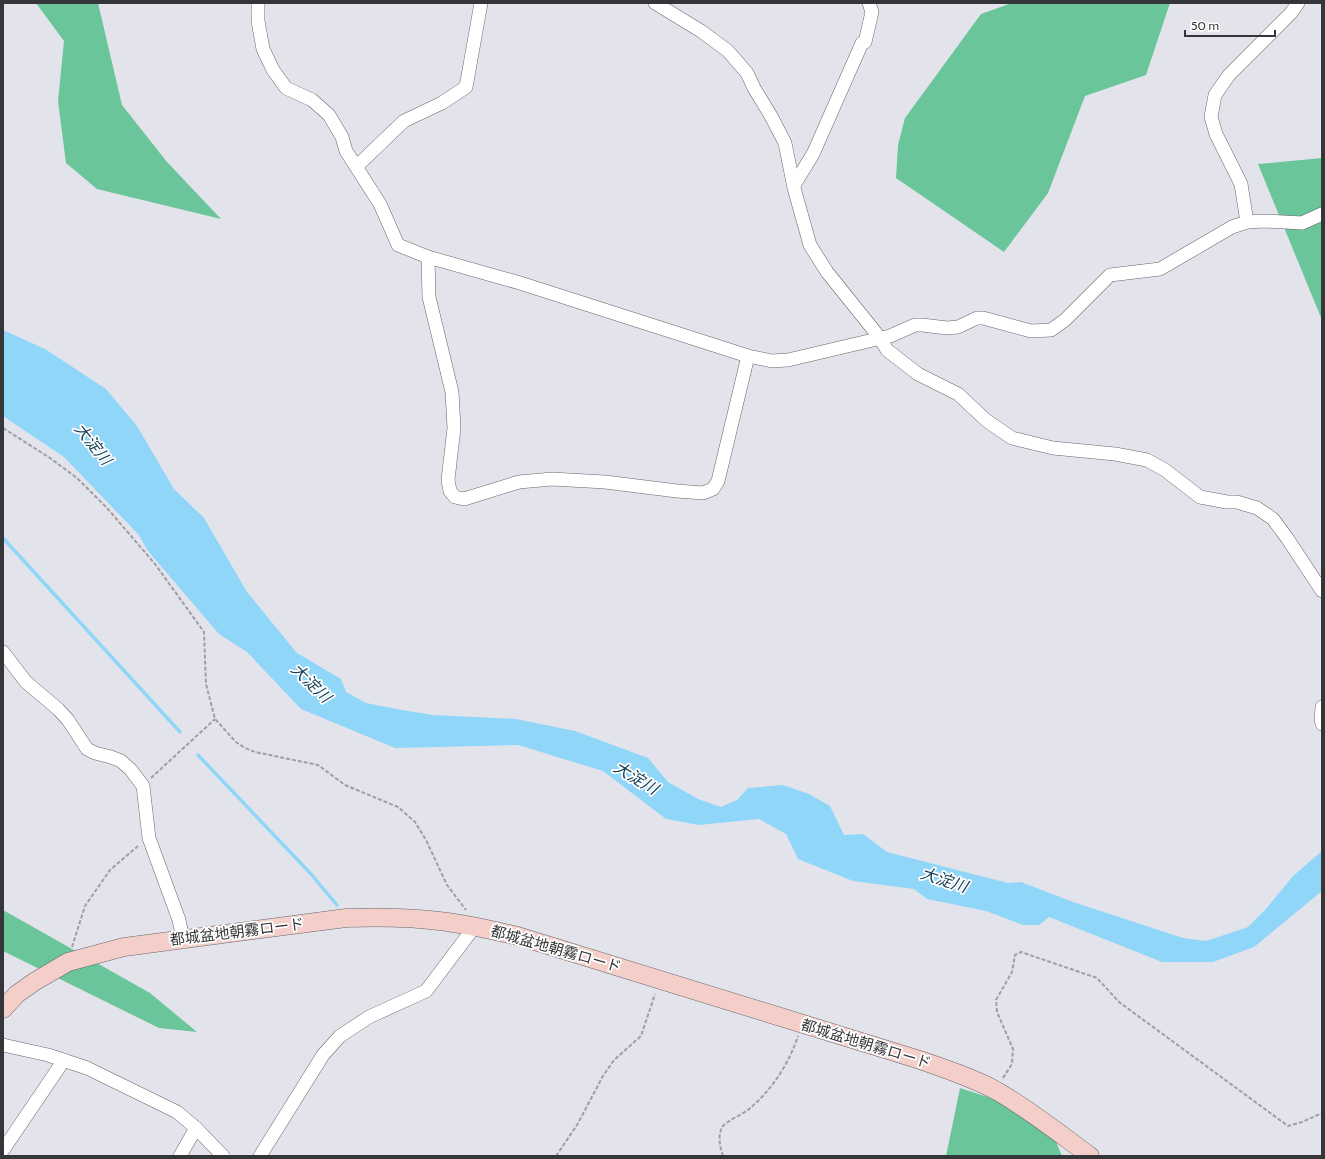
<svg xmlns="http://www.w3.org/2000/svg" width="1325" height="1159" font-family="Cabin,'Noto Sans JP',sans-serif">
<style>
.forest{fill:#6ac59b}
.water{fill:#8fd6f9}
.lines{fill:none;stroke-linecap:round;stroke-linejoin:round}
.stream{stroke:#8fd6f9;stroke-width:3.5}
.street-casing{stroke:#66666d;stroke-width:14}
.secondary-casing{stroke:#66666d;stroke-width:19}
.path{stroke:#9e9fa5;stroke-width:2;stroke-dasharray:4 2;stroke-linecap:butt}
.street{stroke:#fff;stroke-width:13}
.secondary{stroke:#f4cfc9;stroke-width:18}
.labels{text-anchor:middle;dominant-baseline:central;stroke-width:3.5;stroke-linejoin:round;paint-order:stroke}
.street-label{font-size:15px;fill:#353639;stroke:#fff}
.water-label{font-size:16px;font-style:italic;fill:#194154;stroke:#fff}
</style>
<rect width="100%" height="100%" fill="#e3e4eb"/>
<!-- forest -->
<g class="forest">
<polygon points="36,3 98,3 122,105 167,162 221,219 97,189 66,163 58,101 64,41"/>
<polygon points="1012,3 1170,3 1146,75 1085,96 1048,193 1004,252 896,178 898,145 905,118 981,14"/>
<polygon points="1322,158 1322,320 1258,164"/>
<polygon points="3,910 150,993 197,1032 159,1028 3,951"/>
<polygon points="960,1088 997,1100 1054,1137 1062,1156 946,1156"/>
</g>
<!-- water -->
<polygon class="water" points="3,330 45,349 106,389 137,426 174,489 204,518 247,592 297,653 341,679 346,692 366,703 402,710 433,715 516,719 575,731 648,758 668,782 698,799 721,807 737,800 748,788 783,785 809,794 830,806 844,835 863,834 887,852 1008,883 1021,882 1073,902 1183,938 1206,941 1248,927 1265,910 1293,876 1322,851 1322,891 1254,947 1213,962 1162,962 1049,917 1039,925 1023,925 986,911 927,899 914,889 853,881 798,859 786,834 759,819 699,825 666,819 603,771 518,745 395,748 301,709 247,652 219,634 148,551 138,534 64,457 3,416"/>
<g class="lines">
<!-- stream -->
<g class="stream">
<polyline points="3,538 180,732"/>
<polyline points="198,755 311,874 337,905"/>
</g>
<defs>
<g id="street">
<polyline points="258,3 258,21 263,49 273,70 286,88 312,100 329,115 342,137 346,151 380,204 398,245 428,257 520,283 748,356 772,361 788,360 890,336 915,325 922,325 947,328 958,327 977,318 983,318 1031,331 1051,330 1065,320 1110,275 1160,269 1232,227 1247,222 1264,221 1302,223 1322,214"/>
<polyline points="655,3 701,31 728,51 747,73 754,88 771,116 785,143 794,188 810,245 827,272 880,338 887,350 918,374 958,394 987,421 1012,438 1053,448 1115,454 1147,460 1165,470 1200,497 1227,502 1237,502 1257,508 1273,519 1287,538 1322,591"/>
<polyline points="357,166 404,121 442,103 466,87 481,3"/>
<polyline points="794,185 813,154 862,43 865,42 872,12 869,3"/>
<polyline points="1247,222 1241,184 1216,134 1211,117 1215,95 1229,75 1291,13 1298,3"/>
<polyline points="428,257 429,297 452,392 454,428 448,480 450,491 455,497 464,499 519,482 552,479 605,482 677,491 703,493 713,489 718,481 748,356"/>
<polyline points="3,652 26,682 58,709 68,720 87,749 95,753 111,757 121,761 131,770 143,786 149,838 179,920 183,939"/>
<polyline points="1322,707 1321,719 1322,724"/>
<polyline points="3,1045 48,1055 87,1068 177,1112 196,1128 223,1156"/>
<polyline points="3,1150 64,1060"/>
<polyline points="180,1156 196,1128"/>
<polyline points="260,1156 323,1055 340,1036 369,1017 426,991 475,926"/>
</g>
<path id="secondary" d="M3,1009L17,994L34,982L68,962L124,947L346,918C377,917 408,917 439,921C466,924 492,930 518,936L920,1060C946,1069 973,1078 997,1091C1030,1110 1060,1134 1090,1156"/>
</defs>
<!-- street casing -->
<use href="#street" class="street-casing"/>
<!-- secondary casing -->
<use href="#secondary" class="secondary-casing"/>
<!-- path -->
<g class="path">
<polyline points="3,428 50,458 77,478 107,508 155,564 204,632 206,684 215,719 236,742 245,748 255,752 318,765 345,785 398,807 415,822 426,840 447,885 466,910"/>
<polyline points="151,778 215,719"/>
<polyline points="72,947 85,906 110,870 138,846"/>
<polyline points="1003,1078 1012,1064 1013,1049 997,1012 996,1000 1012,972 1015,955 1021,952 1097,978 1119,1002 1288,1126 1302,1122 1322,1113"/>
<polyline points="556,1156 577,1125 603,1076 614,1060 641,1036 655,994"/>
<path d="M723,1156C720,1147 717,1135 723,1126C728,1120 742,1115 749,1109C771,1091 789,1064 798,1036"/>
</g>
<!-- street -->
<use href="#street" class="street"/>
<!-- secondary -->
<use href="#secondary" class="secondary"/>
</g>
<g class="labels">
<!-- street labels -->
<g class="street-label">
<text transform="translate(237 932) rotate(-7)">都城盆地朝霧ロード</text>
<text transform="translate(556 949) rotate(16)">都城盆地朝霧ロード</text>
<text transform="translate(866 1044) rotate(17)">都城盆地朝霧ロード</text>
</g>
<!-- water labels -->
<g class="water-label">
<text transform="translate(93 444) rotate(51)">大淀川</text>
<text transform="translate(311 683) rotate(44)">大淀川</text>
<text transform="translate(636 778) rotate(31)">大淀川</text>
<text transform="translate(944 880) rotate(18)">大淀川</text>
</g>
</g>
<!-- border -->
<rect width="1325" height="1159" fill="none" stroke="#353639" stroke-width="8"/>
<!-- scale -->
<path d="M1185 30v6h90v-6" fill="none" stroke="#353639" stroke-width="2"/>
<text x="1191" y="30" font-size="12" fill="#353639" stroke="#ffffff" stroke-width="3" paint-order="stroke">50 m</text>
</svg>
